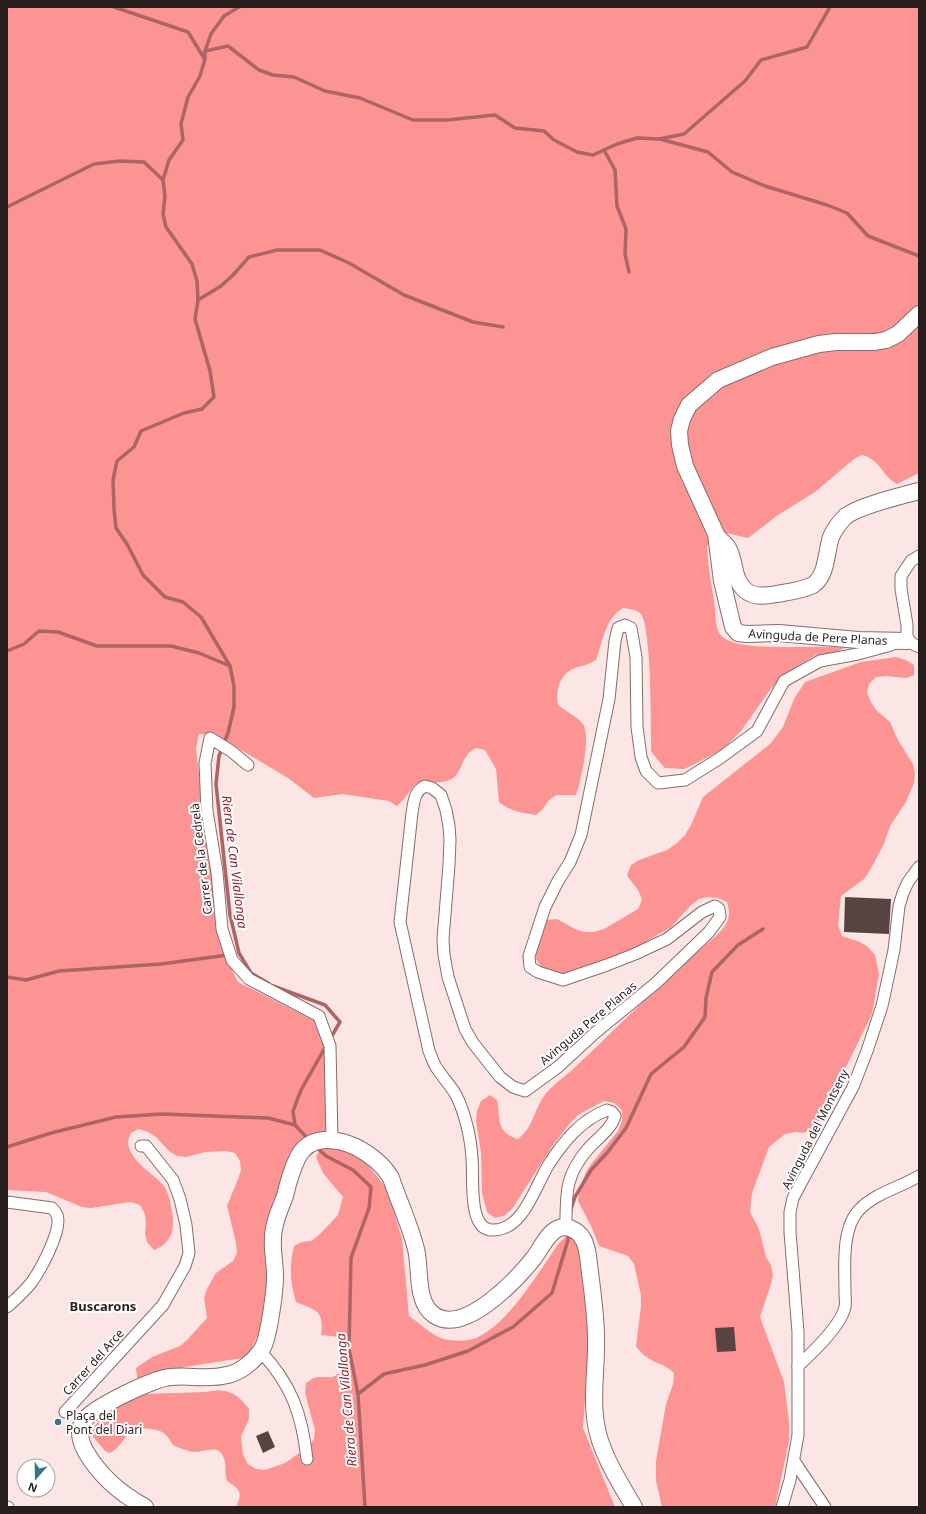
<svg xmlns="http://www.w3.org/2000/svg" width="926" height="1514" font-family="'Noto Sans',sans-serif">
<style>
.forest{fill:#fc9493}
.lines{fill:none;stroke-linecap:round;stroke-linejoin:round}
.stream{stroke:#ae6464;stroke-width:3.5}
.building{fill:#594242}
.street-casing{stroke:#856d6c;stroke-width:13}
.secondary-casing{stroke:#856d6c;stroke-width:18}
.street{stroke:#fff;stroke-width:11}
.secondary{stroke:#fff;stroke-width:16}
.poi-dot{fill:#367789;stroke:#fff;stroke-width:1.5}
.labels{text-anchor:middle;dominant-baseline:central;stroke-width:4;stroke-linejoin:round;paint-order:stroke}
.street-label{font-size:12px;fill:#281e1e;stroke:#fff}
.poi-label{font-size:12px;fill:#281e1e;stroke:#fff;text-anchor:start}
.water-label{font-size:13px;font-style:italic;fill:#99212e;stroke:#fff}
.neighbourhood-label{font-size:13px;font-weight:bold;fill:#281e1e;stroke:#fff}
</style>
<rect width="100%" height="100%" fill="#fce6e5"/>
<!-- forest -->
<g class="forest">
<path d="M7,7H919V473L897,484C881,475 881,460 862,455L854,459L815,492L778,515L748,538L726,533L707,546C708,565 711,583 714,601C716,611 714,625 720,634C733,655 819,643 845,648L836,652L816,655L799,665L783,676L770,690L741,731L727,745L719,751L693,765L684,769L665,768L657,759L651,751C651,729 652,625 640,613C636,609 628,609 623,608C605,619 603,641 596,660C589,664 586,665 578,667C561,671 555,689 558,705C564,710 579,718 583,724C591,736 581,781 576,795H556L548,801L543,809L536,815C522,813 510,811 499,802L496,769L485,750L476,748C473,750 469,752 468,754C462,761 461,772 453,778C443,785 427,781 415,784L404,799L397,806L389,801L342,794L314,798L288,778L216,735L199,734L196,748L207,842L228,962L238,982L315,1021L326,1046L329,1129L298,1142L282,1187L263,1325L250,1352L242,1358L185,1367L156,1375L137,1378L136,1368L152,1357L180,1346L187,1340L207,1318L204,1298L207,1289L216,1273L233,1261L237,1253L236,1243L227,1206L238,1179L241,1170L240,1161L235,1153L226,1151L205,1152L186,1157L177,1156L169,1151L156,1137L148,1132L139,1129L131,1133C128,1139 127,1143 130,1150C136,1165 154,1174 164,1186C168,1192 170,1199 171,1206C175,1225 175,1242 154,1250L147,1242L145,1233L146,1224L145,1214L140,1205L130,1202L91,1208L82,1207L46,1192L7,1190Z"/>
<path d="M896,657L906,660L914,665V675L906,678L886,676L876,677L869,684L867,693L871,702L876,710L890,722L898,740L913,764L915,773L914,783L906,802L890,826L884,844L869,872L864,879L841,896L838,925L842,936L860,942L868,947L875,955L879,974L872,1014L819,1122L813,1129L804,1133L795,1132L785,1134L769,1147L752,1193L751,1203L750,1212L759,1229L766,1257L771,1265L773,1275L771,1284L760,1317L784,1382L789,1422V1441L775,1507H662L656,1481V1461L666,1404L673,1384L674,1373C660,1360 648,1364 636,1346L641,1306V1295L634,1264L628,1256L599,1246L592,1228L578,1201L579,1191L586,1172L592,1163L618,1131L622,1121V1110L614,1103L604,1101L578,1115L571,1122L553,1145L512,1209L504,1216L495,1218L487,1212L482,1193L481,1153L476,1121L477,1111L481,1101L490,1095L497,1100C501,1119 495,1132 518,1139C536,1125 534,1104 550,1089C557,1082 564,1077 571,1071C619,1026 665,978 716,936C727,925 732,918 727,902L718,898L708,897L699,899L691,905L671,927L637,947L598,963L561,974L551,971L541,967L536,959L535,949L546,920L557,919L575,929L584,932H594L604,929L638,909L642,900C639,888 633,885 627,875L631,865L639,860L667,850L677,843L685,835L691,825L703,797L770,744L783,727L794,699L805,682L861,662Z"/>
<path d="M329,1144L363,1159L388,1190L402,1239L409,1316C418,1322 432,1335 441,1338C453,1342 469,1342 480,1336C511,1320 539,1271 559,1243L566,1236H575L582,1242L590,1334L583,1428L615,1507H236C243,1493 240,1489 227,1481C224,1473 227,1464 223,1456C218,1444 204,1452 194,1452C187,1451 179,1448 173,1445C163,1426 155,1431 135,1427C125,1434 121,1449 109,1453L105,1451L91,1434L95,1425L110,1411L122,1403L142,1394L206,1392C227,1388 236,1392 249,1409V1419L241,1436L243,1455L248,1464L256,1469L265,1470L285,1463L308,1447L314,1439L315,1430L305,1393L306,1383C308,1382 311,1379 314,1378C319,1376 327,1378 332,1377C344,1374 350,1360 348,1349C344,1334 333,1337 321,1335C324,1310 317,1311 296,1302C290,1283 289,1266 294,1246L302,1242L311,1241L319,1235L338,1215L343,1197L323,1173L316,1157L321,1147Z"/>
</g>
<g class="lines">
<!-- stream -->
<g class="stream">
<polyline points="114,7 188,32 204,58"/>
<polyline points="239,7 224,16 211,34 205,51 205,59 200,76 188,97 181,124 183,140 169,160 163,180 165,197 163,214 166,227 192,264 197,281 198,300 195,319 210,371 214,397 202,409 184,413 141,431 134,447 117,461 113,480 114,509 116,528 127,544 143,575 165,597 183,602 201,617 230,666 234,686 234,707 228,733 219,756 216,784 230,915 239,953 251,973 268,983"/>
<polyline points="205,51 228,46 259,70 273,75 294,77 325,91 360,98 413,120 447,120 495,115 515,128 544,131 554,140 577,152 593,155 617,144 637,138 659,139 684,134 745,81 761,60 807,47 830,7"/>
<polyline points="660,139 708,152 732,172 765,186 827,205 847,213 868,236 919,256"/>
<polyline points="604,150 615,170 617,206 626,229 625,254 629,272"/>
<polyline points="7,207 94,164 120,161 144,162 163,180"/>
<polyline points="198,300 221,286 233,275 249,257 277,250 320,250 349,263 404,295 473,322 503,327"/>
<polyline points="7,651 24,644 39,631 58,632 97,646 171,646 199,653 230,666"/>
<polyline points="7,977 26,980 59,971 161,964 228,955"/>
<polyline points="273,986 325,1005 340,1022 330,1039"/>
<polyline points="309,1140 295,1125 293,1111 301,1090 326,1046"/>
<polyline points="7,1147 51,1133 116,1117 162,1114 240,1117 268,1118 295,1125"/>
<polyline points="316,1147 326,1156 353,1170 371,1187 369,1208 351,1258 349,1349 358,1394 365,1507"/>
<polyline points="571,1209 575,1197 591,1170 607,1153 626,1128 651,1074 684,1047 705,1017 706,998 712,972 738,945 763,929"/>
<polyline points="358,1394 384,1374 425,1365 468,1351 513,1327 552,1293 568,1240 569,1234"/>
</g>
</g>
<!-- building -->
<g class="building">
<polygon points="845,897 891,899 889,934 844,932"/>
<polygon points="734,1327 736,1351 717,1352 715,1328"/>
<polygon points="268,1431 275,1447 263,1453 256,1436"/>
</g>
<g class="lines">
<defs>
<g id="street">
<polyline points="907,641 907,625 901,589 901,576 911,561 919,556"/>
<polyline points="907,641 919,647"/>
<polyline points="248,765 231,751 210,738 205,763 207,811 217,872 222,929 232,960 249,979 319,1016 330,1046 332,1139"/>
<path d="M7,1202L52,1208C54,1210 56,1213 57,1215C63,1229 40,1271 31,1283C24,1292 16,1299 7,1307"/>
<path d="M566,1227C566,1194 565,1175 588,1149C597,1138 611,1130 615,1116L612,1112L607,1110C581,1120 564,1141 549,1164C535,1186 524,1230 493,1230C467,1231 474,1176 472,1159C471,1138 465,1113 456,1095C451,1086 444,1079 438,1070C434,1065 432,1058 429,1051L400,922L412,813C414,802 414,791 425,786L432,788L441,795L446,810L449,826L450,840L449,865L443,939L444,955L448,977L465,1029L473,1043L500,1077L513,1087L525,1091L558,1067L596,1032L656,983L709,932L720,917L719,909L715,906L702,912L667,939L635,954L607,965L563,980L538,972L530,967L529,956L545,907L558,881L570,862L581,835L609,699L615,641L618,628L625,625L631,628L636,657L637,727L641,757L646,771L658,783L685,780L720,758L757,731L784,681L820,661L858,654L891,645"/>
<path d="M261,1352C292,1385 302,1415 307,1459"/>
<path d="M798,1366C812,1353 841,1326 845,1307C846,1303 845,1297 845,1292C845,1268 841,1229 859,1210C875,1193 899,1188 919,1176"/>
<polyline points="65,1412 163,1305 185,1266 189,1253 186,1225 180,1199 173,1180 146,1146 141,1146"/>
<polyline points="794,1461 825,1507"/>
<polyline points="7,1507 8,1507"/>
<polyline points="782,1507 790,1480 798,1435 798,1332 790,1232 790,1212 793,1198 853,1087 867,1051 882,1006 894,950 899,906 903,893 908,882 919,867"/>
</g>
<g id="secondary">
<path d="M718,537C721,541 726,544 728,548C736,562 732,578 745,590C754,598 767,596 777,594C789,592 803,590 813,585C827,576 826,552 831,537C834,530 839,523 845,517C857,506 901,496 919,491"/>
<polyline points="907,641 858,640 779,633 747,634 738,633 733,627 722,581 716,534 685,466 680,445 679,431 682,419 689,405 718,380 772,357 819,344 836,342 875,342 886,340 898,334 919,314"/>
<path d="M145,1507C121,1494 100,1476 86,1452C81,1443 77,1432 83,1422C91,1408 154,1378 171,1377C189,1375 209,1380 227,1375C239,1373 253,1362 260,1352C266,1345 267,1334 269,1326C272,1309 275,1293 275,1276C275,1263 272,1251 273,1238C273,1224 280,1209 285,1196C288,1183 292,1169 298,1157C310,1134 337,1138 356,1147C371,1155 383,1164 391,1178C399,1202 410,1225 416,1249C421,1269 415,1302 434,1315C464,1336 516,1280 533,1259C541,1249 546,1235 557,1229C566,1224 578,1230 583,1239C586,1244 587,1250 588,1256C591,1283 596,1311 596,1338C597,1366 591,1396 596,1424C600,1452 620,1483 634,1507"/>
</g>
</defs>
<!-- street casing -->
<use href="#street" class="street-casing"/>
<!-- secondary casing -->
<use href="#secondary" class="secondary-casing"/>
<!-- street -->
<use href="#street" class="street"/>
<!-- secondary -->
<use href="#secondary" class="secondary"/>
</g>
<!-- markers -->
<circle class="poi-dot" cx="58" cy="1422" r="4"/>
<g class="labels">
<!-- street labels -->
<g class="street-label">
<text transform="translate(818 637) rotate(3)">Avinguda de Pere Planas</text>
<text transform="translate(201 859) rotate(-97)">Carrer de la Cedrelà</text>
<text transform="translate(588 1023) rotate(-40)">Avinguda Pere Planas</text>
<text transform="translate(815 1129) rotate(-63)">Avinguda del Montseny</text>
<text transform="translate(93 1362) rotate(-48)">Carrer del Arce</text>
</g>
<!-- poi labels -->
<g class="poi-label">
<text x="66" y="1415">Plaça del<tspan x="66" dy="14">Pont del Diari</tspan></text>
</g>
<!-- water labels -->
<g class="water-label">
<text transform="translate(235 862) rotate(83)">Riera de Can Vilallonga</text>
<text transform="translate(346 1400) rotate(-95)">Riera de Can Vilallonga</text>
</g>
<!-- neighbourhood labels -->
<g class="neighbourhood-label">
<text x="103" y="1306">Buscarons</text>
</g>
</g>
<!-- border -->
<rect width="926" height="1514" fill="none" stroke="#281e1e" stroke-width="16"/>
<!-- north arrow -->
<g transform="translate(36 1478) rotate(200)"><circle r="19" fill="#ffffff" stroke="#a9a5a5"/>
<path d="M0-3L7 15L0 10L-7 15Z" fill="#367789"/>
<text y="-6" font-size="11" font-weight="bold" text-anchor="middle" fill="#281e1e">N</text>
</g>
</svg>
